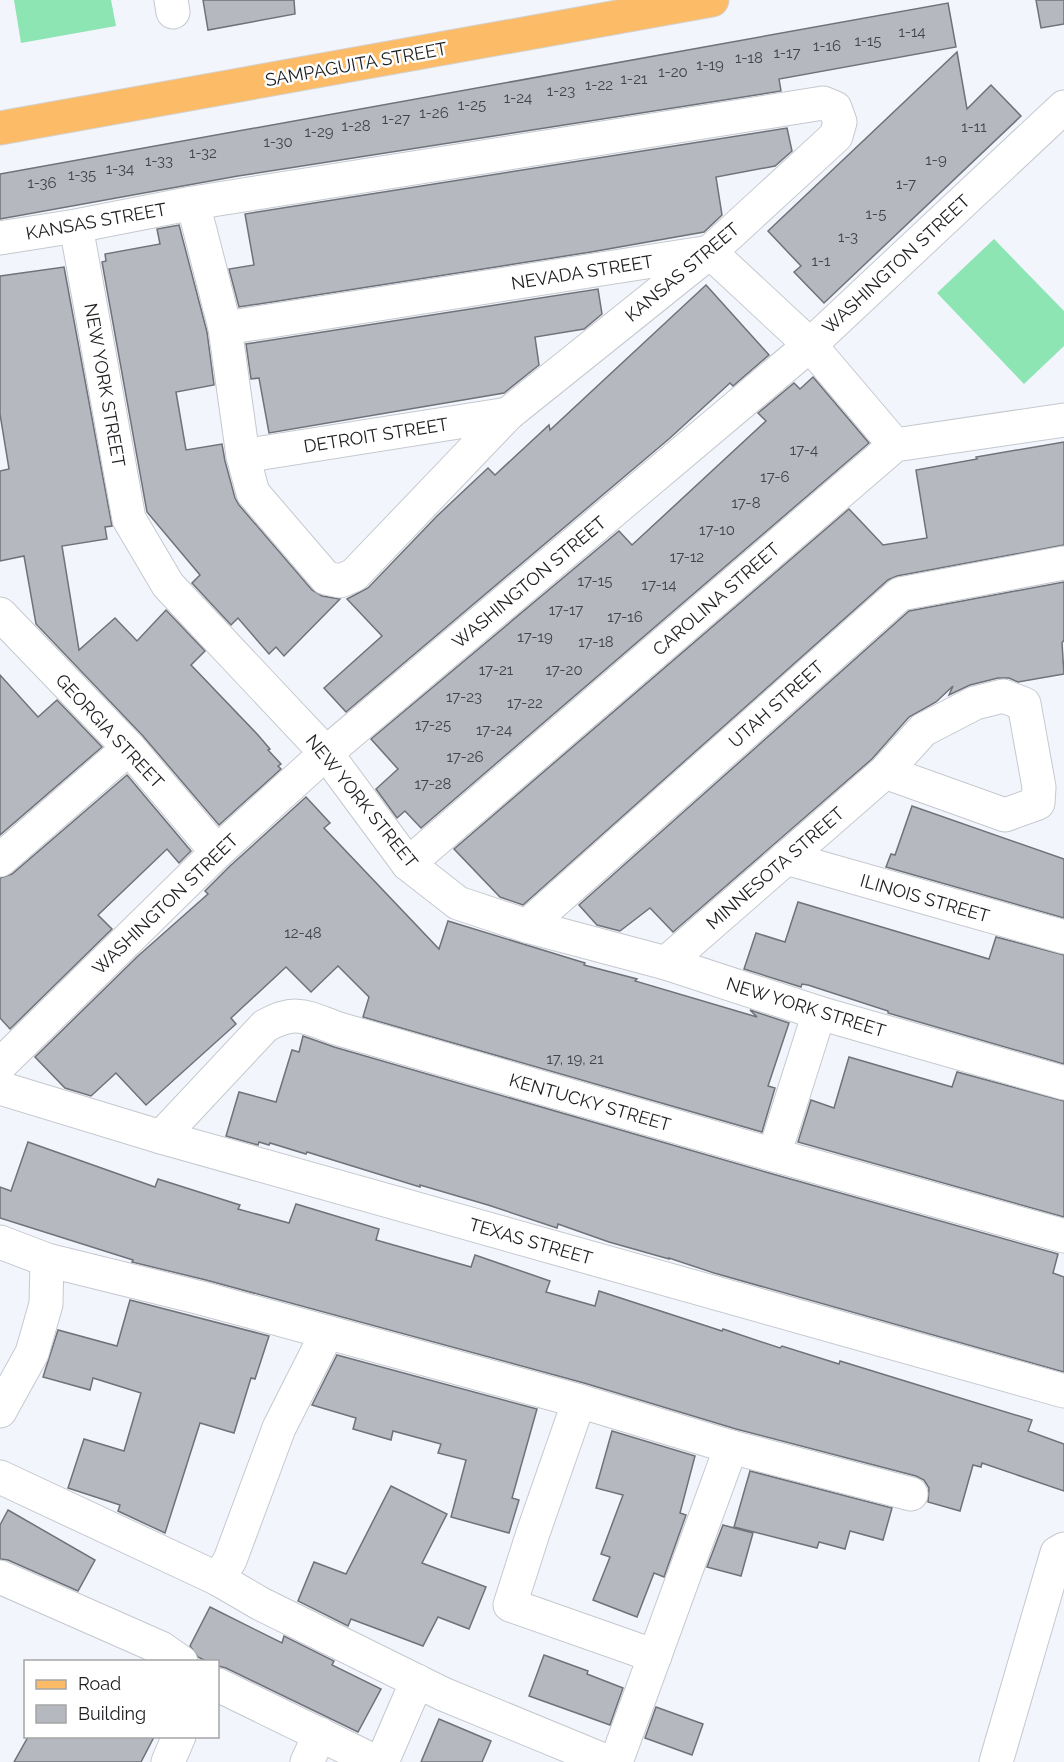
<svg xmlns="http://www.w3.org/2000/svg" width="1064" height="1762" font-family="Raleway,sans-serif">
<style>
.garden{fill:#8ce5b3}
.building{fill:#b5b8bf;stroke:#6f7278;stroke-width:1.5}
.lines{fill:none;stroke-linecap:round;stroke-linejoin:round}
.minor-casing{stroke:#c5c9cf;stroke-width:35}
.major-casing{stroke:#d2d2d2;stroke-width:35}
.minor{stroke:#fff;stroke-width:33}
.major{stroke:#fcbb67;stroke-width:33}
.labels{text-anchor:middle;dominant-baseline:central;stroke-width:5;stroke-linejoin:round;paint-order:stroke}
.number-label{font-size:15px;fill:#434448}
.street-label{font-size:18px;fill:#1d1e20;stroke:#fff}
</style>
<rect width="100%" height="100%" fill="#f2f5fc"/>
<!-- garden -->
<g class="garden">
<polygon points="14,0 111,0 116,26 21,43"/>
<polygon points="994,239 1064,311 1064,346 1024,384 937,293"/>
</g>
<!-- building -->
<g class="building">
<polygon points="203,0 294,0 295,14 208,30"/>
<polygon points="1036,0 1064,0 1064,24 1041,28"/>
<polygon points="948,3 956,47 779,79 781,91 238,176 0,219 0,174"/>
<polygon points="957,52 967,109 991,85 1021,116 824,303 794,272 801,266 768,231"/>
<polygon points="787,128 792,151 775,166 716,177 722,215 704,232 591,252 239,307 229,269 254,265 245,214"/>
<polygon points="179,225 207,332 214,385 176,392 186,450 222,444 225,461 235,498 239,505 312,590 322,596 340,599 284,656 276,647 269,654 238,618 231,625 192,583 200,575 147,512 102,262 106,261 105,254 160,244 157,229"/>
<polygon points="64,267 112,526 105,527 107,539 62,546 79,650 115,618 137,641 166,610 205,651 191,665 258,735 270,749 268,750 281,764 278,766 281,769 219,825 143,736 36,624 24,556 0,561 0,471 9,469 0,414 0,276"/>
<polygon points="706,285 769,355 733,386 730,383 670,438 346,712 324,688 382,636 347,599 368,588 437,516 488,468 495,475 549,425 550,430"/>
<polygon points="598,289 602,314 584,329 535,337 539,365 504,393 269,433 259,378 251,379 246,344"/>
<polygon points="813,377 869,443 421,828 405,811 397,818 376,789 398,769 371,739 619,531 632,545 766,421 758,413 794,383 800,389"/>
<polygon points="1064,442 1064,545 897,576 888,580 523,905 500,897 454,849 849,509 883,545 927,538 916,470 977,459 976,457"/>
<polygon points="1064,582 1064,640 1062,643 1064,674 1018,682 1009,678 998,678 970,685 949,695 953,686 936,702 909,717 872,759 673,932 650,908 620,931 597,925 579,905 909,611"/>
<polygon points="0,675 38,717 57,700 102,747 0,835"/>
<polygon points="127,775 191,851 179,863 167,849 98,915 112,929 10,1029 0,1018 0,878 12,874"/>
<polygon points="306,797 330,823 324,828 439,949 448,921 585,963 584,965 637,979 635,981 757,1017 750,1010 789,1023 768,1086 775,1088 762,1132 363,1017 369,997 338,966 311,992 286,967 231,1018 236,1024 146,1105 116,1073 91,1096 65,1088 35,1057 138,956 208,894 205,891 230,866"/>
<polygon points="912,806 1064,859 1064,918 886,867 891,854 895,855"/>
<polygon points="798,902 989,959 996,937 1064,955 1064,1064 888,1013 888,1011 808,985 802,984 801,987 744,969 756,933 785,942"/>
<polygon points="303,1036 334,1047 769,1173 1058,1254 1053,1273 1064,1277 1064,1372 714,1273 669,1258 669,1259 609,1242 558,1224 557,1228 488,1205 420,1185 420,1187 307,1152 306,1154 270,1143 269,1145 259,1142 258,1145 226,1136 239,1092 276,1102 292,1050 299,1052"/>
<polygon points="849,1057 952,1087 957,1072 1064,1101 1064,1217 798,1142 811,1100 834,1108"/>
<polygon points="28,1142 155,1187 158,1179 240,1205 238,1209 289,1223 296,1204 379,1229 376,1240 471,1267 475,1255 550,1281 546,1292 595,1306 599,1291 722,1331 723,1329 780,1348 782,1346 839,1364 840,1361 1032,1420 1028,1431 1064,1444 1064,1491 982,1463 981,1467 973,1465 960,1511 928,1502 929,1488 924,1480 916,1476 736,1429 584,1383 206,1280 132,1262 133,1260 0,1218 0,1187 11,1191"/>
<polygon points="130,1300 269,1336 255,1379 251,1378 234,1433 200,1423 165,1533 118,1511 120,1505 68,1488 84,1439 124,1451 141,1393 93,1378 90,1390 43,1377 58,1330 117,1346"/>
<polygon points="337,1355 537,1409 512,1498 519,1500 509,1533 451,1517 466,1460 438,1453 441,1444 393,1431 391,1440 353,1429 356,1418 312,1405"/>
<polygon points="612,1431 695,1456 680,1513 686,1515 664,1577 654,1573 637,1617 593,1600 610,1557 601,1554 623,1495 596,1488"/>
<polygon points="750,1471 892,1508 883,1540 850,1531 845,1549 819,1542 817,1548 734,1527"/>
<polygon points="391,1486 447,1514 422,1563 486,1587 469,1629 438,1617 423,1646 351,1619 348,1626 298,1601 314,1562 346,1574"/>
<polygon points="8,1510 95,1560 78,1591 8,1560 0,1559 0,1525"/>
<polygon points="723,1525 753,1533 741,1576 707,1567"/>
<polygon points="210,1607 282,1643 284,1636 334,1661 332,1665 381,1689 358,1732 226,1668 218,1666 218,1662 208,1662 198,1657 190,1646"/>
<polygon points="544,1655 588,1671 587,1674 623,1688 610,1725 529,1696"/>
<polygon points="656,1707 703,1724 692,1755 645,1738"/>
<polygon points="439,1719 491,1741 482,1762 421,1762"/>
<polygon points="28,1737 154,1737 141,1762 14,1762"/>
</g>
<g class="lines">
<defs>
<g id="minor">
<polyline points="171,0 173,12"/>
<polyline points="76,226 129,519 168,585 326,753 408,864 458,903 527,926 666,963 819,1013 1064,1083"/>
<polyline points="0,238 76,226 193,203 823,103 835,108 840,122 836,136 710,252 508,414 354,575 340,581 326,578 253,493 243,456 225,328 193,203"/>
<polyline points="225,328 710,252 810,345 895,445"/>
<polyline points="243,456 508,414"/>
<polyline points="0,614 129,748 217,852"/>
<polyline points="786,858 1064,937"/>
<polyline points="0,860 129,748"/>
<polyline points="408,864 895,445 1064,420"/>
<polyline points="527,926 900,594 1064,563"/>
<polyline points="666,963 885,772 923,730 975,703 1003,696 1024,704 1039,787 1038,803 1005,815 885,772"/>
<polyline points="0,1065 217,852 326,753 810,345 1064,107"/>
<polyline points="0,1088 161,1137 1064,1391"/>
<path d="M161,1137L265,1026C297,1008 307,1018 339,1029L774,1155L1064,1236"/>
<polyline points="774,1155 819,1013"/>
<polyline points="0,1242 47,1260 201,1298 579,1401 731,1447 911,1494"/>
<polyline points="579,1401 533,1533 510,1605 655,1656"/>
<polyline points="0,1411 32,1353 46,1304 47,1260"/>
<polyline points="0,1477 218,1579 261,1604 443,1694 608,1762"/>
<polyline points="0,1577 161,1648 181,1662"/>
<polyline points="218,1579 230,1560 279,1428 327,1333"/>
<polyline points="218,1685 376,1762"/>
<polyline points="168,1762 179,1736"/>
<polyline points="307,1762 320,1734"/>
<polyline points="382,1762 417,1681"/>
<polyline points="616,1762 731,1447"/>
<polyline points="996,1762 1057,1553 1064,1549"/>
</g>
<polyline id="major" points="0,128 712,0"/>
</defs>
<!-- minor casing -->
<use href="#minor" class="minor-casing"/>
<!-- major casing -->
<use href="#major" class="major-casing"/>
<!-- minor -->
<use href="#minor" class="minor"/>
<!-- major -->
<use href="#major" class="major"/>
</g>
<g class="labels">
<!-- number labels -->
<g class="number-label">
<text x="912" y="32">1-14</text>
<text x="868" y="41">1-15</text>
<text x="827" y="46">1-16</text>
<text x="787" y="53">1-17</text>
<text x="749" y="58">1-18</text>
<text x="710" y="65">1-19</text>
<text x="673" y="72">1-20</text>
<text x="634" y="79">1-21</text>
<text x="599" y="85">1-22</text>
<text x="561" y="91">1-23</text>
<text x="518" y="98">1-24</text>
<text x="472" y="105">1-25</text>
<text x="434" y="113">1-26</text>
<text x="396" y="119">1-27</text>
<text x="356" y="126">1-28</text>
<text x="974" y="127">1-11</text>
<text x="319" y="132">1-29</text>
<text x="278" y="142">1-30</text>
<text x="203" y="153">1-32</text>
<text x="936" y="160">1-9</text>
<text x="159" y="161">1-33</text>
<text x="120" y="169">1-34</text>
<text x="82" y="175">1-35</text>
<text x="42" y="183">1-36</text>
<text x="906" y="184">1-7</text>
<text x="876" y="214">1-5</text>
<text x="848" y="237">1-3</text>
<text x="821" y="261">1-1</text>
<text x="804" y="450">17-4</text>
<text x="775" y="477">17-6</text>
<text x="746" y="503">17-8</text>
<text x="717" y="530">17-10</text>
<text x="687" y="557">17-12</text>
<text x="595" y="581">17-15</text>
<text x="659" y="585">17-14</text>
<text x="566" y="610">17-17</text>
<text x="625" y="617">17-16</text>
<text x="535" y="637">17-19</text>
<text x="596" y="642">17-18</text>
<text x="496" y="670">17-21</text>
<text x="564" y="670">17-20</text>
<text x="464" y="697">17-23</text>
<text x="525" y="703">17-22</text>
<text x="433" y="725">17-25</text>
<text x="494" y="730">17-24</text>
<text x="465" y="757">17-26</text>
<text x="433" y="784">17-28</text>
<text x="303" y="933">12-48</text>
<text x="575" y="1059">17, 19, 21</text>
</g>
<!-- street labels -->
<g class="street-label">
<text transform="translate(356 64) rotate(-10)">SAMPAGUITA STREET</text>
<text transform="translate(96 221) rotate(-10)">KANSAS STREET</text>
<text transform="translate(896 264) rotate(-43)">WASHINGTON STREET</text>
<text transform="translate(582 272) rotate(-9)">NEVADA STREET</text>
<text transform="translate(682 272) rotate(-40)">KANSAS STREET</text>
<text transform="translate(105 385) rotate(80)">NEW YORK STREET</text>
<text transform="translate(376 435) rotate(-9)">DETROIT STREET</text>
<text transform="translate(529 582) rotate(-40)">WASHINGTON STREET</text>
<text transform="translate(716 599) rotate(-41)">CAROLINA STREET</text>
<text transform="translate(776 704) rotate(-42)">UTAH STREET</text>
<text transform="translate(110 731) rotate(47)">GEORGIA STREET</text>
<text transform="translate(362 801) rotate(51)">NEW YORK STREET</text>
<text transform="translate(775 868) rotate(-41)">MINNESOTA STREET</text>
<text transform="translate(925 898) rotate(16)">ILINOIS STREET</text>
<text transform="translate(165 904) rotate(-44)">WASHINGTON STREET</text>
<text transform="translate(806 1007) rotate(17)">NEW YORK STREET</text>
<text transform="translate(590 1102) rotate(16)">KENTUCKY STREET</text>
<text transform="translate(531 1241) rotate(16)">TEXAS STREET</text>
</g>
</g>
<!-- legend -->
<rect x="24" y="1660" width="195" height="78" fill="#ffffff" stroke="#a5a5a6" stroke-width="1.5"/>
<rect x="36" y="1680" width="30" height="9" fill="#fcbb67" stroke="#a5a5a6" stroke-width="1.5"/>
<text x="78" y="1690" font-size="18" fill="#1d1e20">Road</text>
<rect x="36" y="1705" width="30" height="18" fill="#b5b8bf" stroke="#a5a5a6" stroke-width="1.5"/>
<text x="78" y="1720" font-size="18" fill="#1d1e20">Building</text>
</svg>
